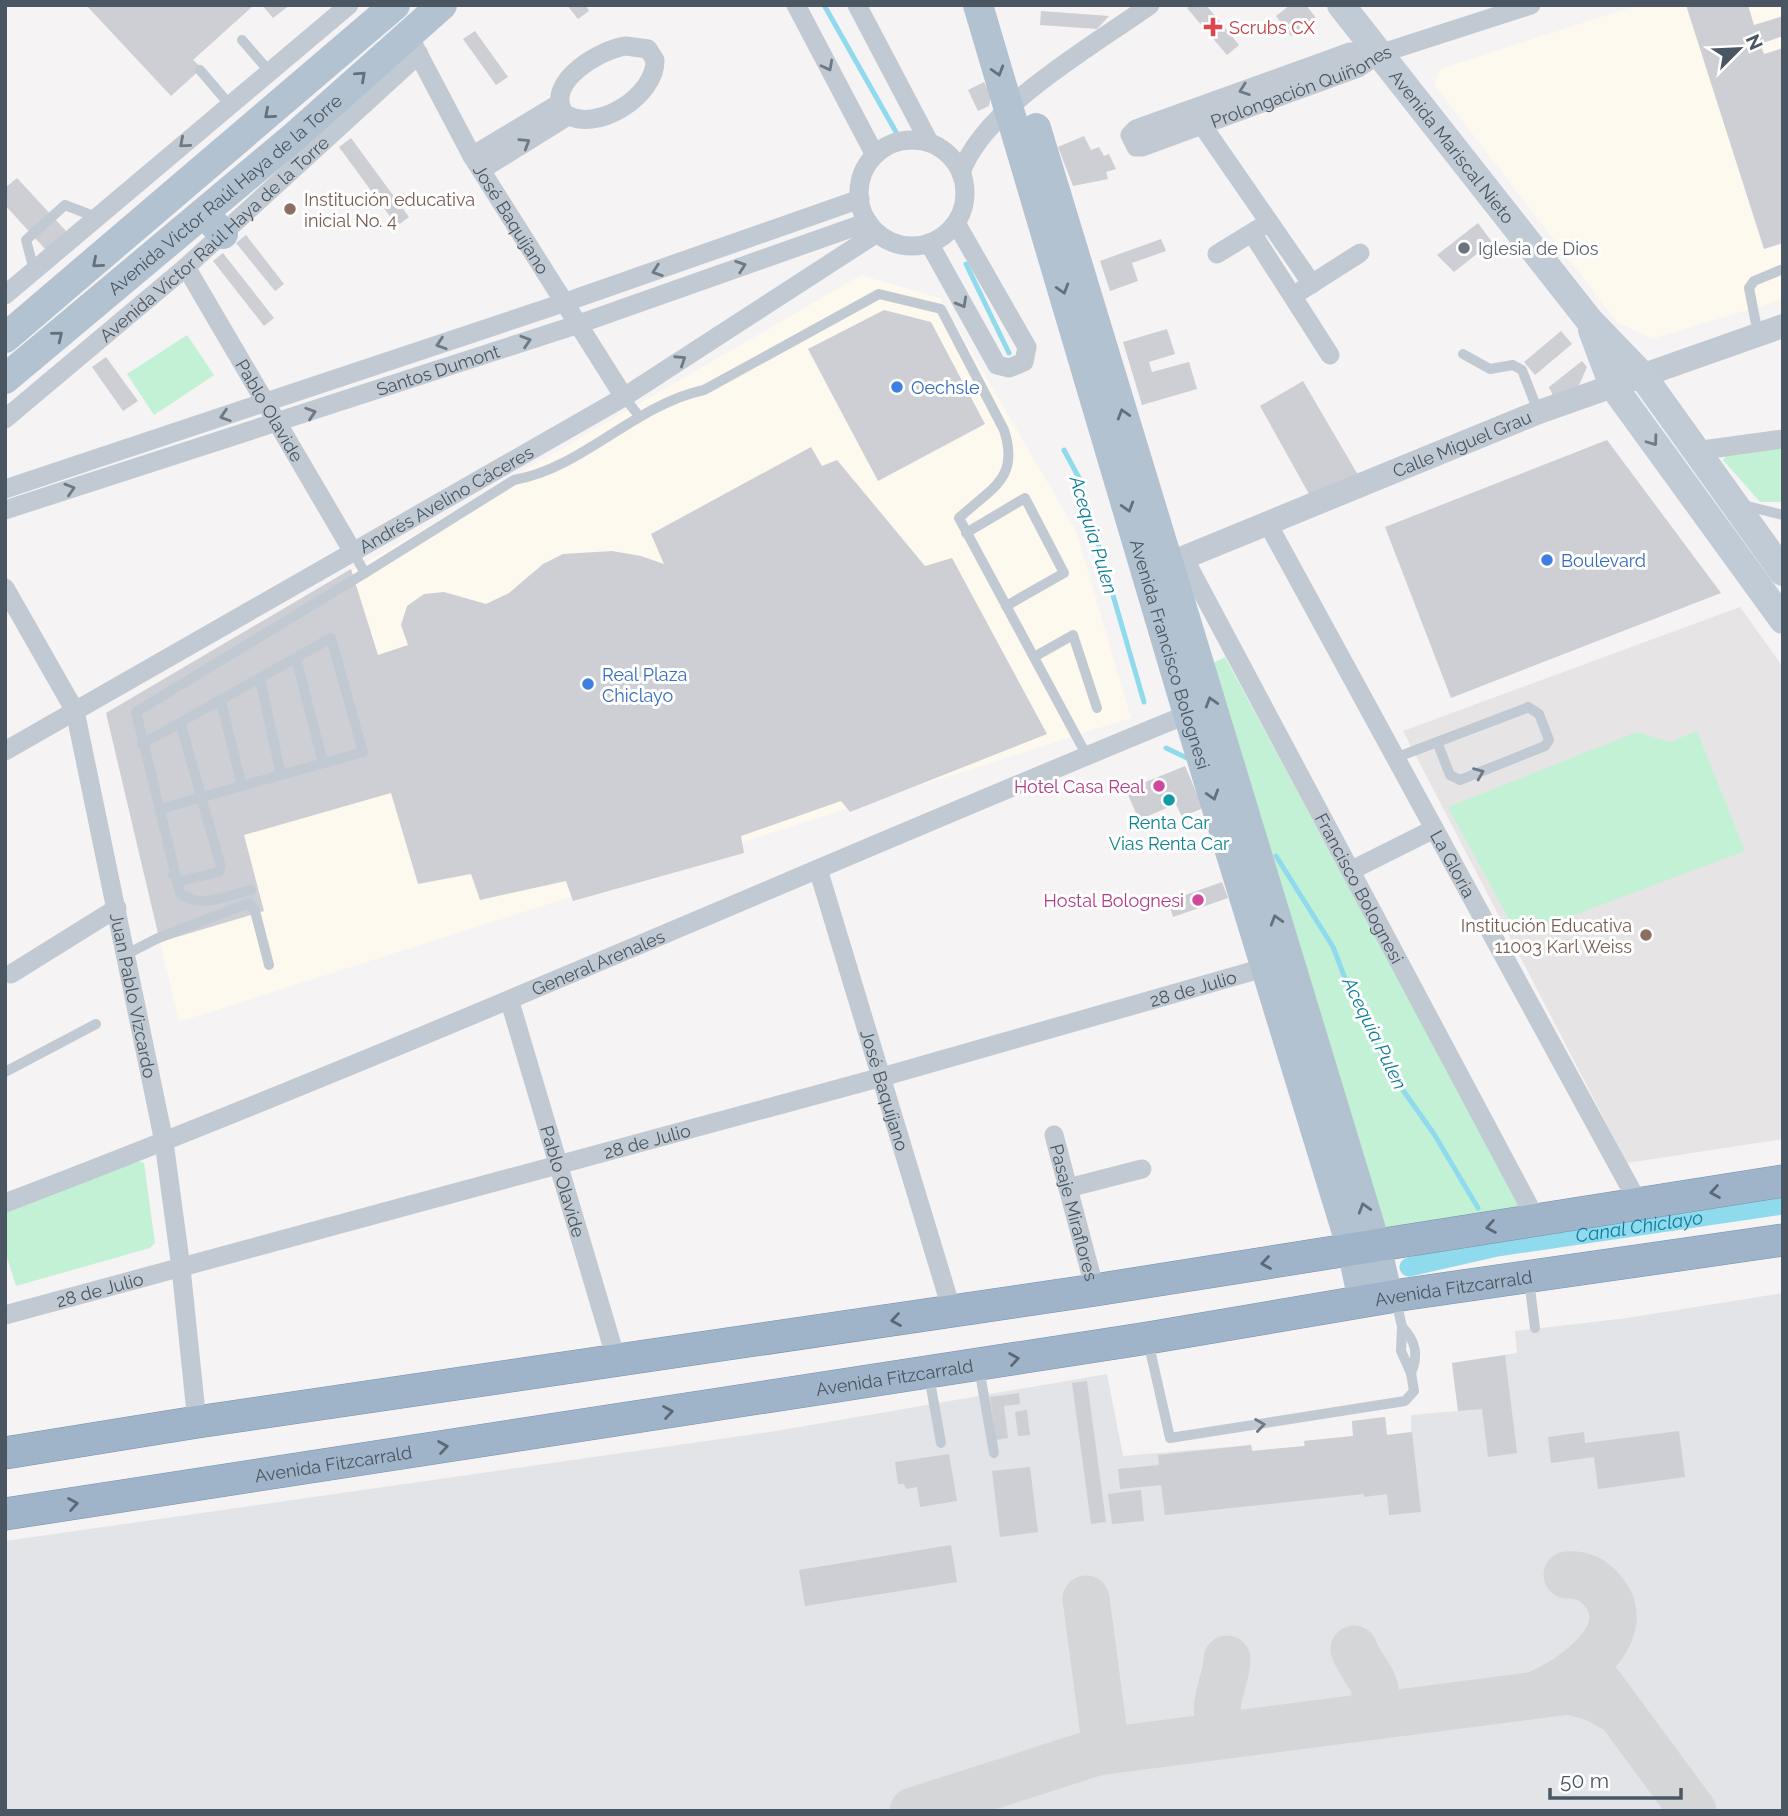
<svg xmlns="http://www.w3.org/2000/svg" width="1788" height="1816" font-family="Raleway,sans-serif">
<style>
.commercial{fill:#fdf9ef}
.education{fill:#e6e4e5}
.airport{fill:#e2e4e7}
.green{fill:#c3f1d5}
.lines{fill:none;stroke-linecap:round;stroke-linejoin:round}
.stream{stroke:#90daee;stroke-width:5}
.canal{stroke:#90daee;stroke-width:19}
.taxiway{stroke:#d5d6d8;stroke-width:47}
.building{fill:#cdcfd5}
.trunk-casing{stroke:#7690ad;stroke-width:33}
.service{stroke:#c1cad2;stroke-width:10}
.minor{stroke:#c1cad2;stroke-width:19}
.tertiary{stroke:#c1cad2;stroke-width:24}
.secondary{stroke:#c1cbd6;stroke-width:28}
.primary{stroke:#b3c2d1;stroke-width:30}
.trunk{stroke:#9fb4c9;stroke-width:32}
.oneway{stroke:#6e7983}
.oneway2{stroke:#64717d}
.oneway3{stroke:#6e7984}
.oneway4{stroke:#5b6976}
.health-dot{fill:#e0444e;stroke:#fff;stroke-width:2.5}
.education-dot{fill:#8d6e63;stroke:#fff;stroke-width:2.5}
.worship-dot{fill:#6b7280;stroke:#fff;stroke-width:2.5}
.shop-dot{fill:#3f7fe0;stroke:#fff;stroke-width:2.5}
.hotel-dot{fill:#d1479c;stroke:#fff;stroke-width:2.5}
.culture-dot{fill:#0f9aa8;stroke:#fff;stroke-width:2.5}
.labels{text-anchor:middle;dominant-baseline:central;stroke-width:6;stroke-linejoin:round;paint-order:stroke}
.health-label{font-size:18px;fill:#be3a42;stroke:#fff;text-anchor:start}
.street-label{font-size:18px;fill:#4a5661;stroke:#fff}
.education-label{font-size:18px;fill:#785e54;stroke:#fff;text-anchor:start}
.worship-label{font-size:18px;fill:#5b616d;stroke:#fff;text-anchor:start}
.shop-label{font-size:18px;fill:#366cbe;stroke:#fff;text-anchor:start}
.hotel-label{font-size:18px;fill:#b23c85;stroke:#fff;text-anchor:end}
.culture-label{font-size:18px;fill:#0d838f;stroke:#fff}
.water-label{font-size:19px;font-style:italic;fill:#0c7c9b;stroke:#fff}
</style>
<rect width="100%" height="100%" fill="#f5f3f3"/>
<!-- commercial -->
<g class="commercial">
<polygon points="1638,5 1783,5 1783,299 1652,339 1617,322 1434,84 1440,69"/>
<polygon points="861,275 940,298 1076,531 1131,718 179,1022 106,713"/>
</g>
<!-- education -->
<polygon class="education" points="1740,607 1783,667 1783,1139 1627,1163 1403,731"/>
<!-- airport -->
<polygon class="airport" points="1783,1293 1783,1811 5,1811 5,1541 770,1432 1107,1374 1123,1456 1251,1445 1253,1451 1304,1446 1304,1441 1353,1436 1352,1421 1385,1417 1387,1435 1411,1432 1411,1415 1458,1411 1452,1363 1517,1353 1515,1331 1627,1318"/>
<!-- green -->
<g class="green">
<polygon points="187,335 214,375 154,415 127,374"/>
<polygon points="1783,443 1783,502 1760,502 1723,460 1727,453"/>
<polygon points="1225,657 1522,1209 1376,1230 1207,666"/>
<polygon points="1697,731 1745,851 1518,936 1448,807 1637,732 1670,742"/>
<polygon points="135,1160 144,1163 155,1243 150,1248 16,1286 5,1251 5,1212"/>
</g>
<g class="lines">
<!-- stream -->
<g class="stream">
<polyline points="824,5 896,132"/>
<polyline points="966,264 1009,353"/>
<polyline points="1064,450 1079,478 1144,702"/>
<polyline points="1166,748 1187,758"/>
<polyline points="1276,856 1333,947 1351,994 1393,1076 1434,1134 1478,1208"/>
</g>
<!-- canal -->
<path class="canal" id="s1" d="M1409,1267L1497,1247L1783,1205"/>
<!-- taxiway -->
<g class="taxiway">
<polyline points="1086,1599 1106,1750"/>
<path d="M1354,1649C1363,1676 1390,1686 1365,1716"/>
<path d="M1227,1659C1227,1685 1202,1716 1232,1733"/>
<polyline points="1600,1685 1693,1811"/>
<path d="M1537,1694C1572,1680 1641,1632 1601,1589C1592,1579 1581,1574 1567,1575"/>
<polyline points="913,1811 1097,1752 1569,1691 1595,1698 1617,1710"/>
</g>
</g>
<!-- building -->
<g class="building">
<polygon points="86,5 254,5 193,60 202,68 171,96"/>
<polygon points="262,5 290,5 273,18"/>
<polygon points="567,5 586,5 589,11 578,19"/>
<polygon points="1191,5 1206,5 1239,45 1227,55 1187,8"/>
<polygon points="1290,5 1306,5 1316,18 1291,36 1276,16"/>
<polygon points="1686,5 1748,5 1754,25 1783,16 1783,36 1760,44 1764,54 1783,48 1783,243 1764,249"/>
<polygon points="1041,11 1109,16 1097,29 1040,25"/>
<polygon points="475,31 508,77 496,85 463,39"/>
<polygon points="984,82 991,96 989,106 978,111 968,90"/>
<polygon points="1084,136 1091,150 1099,147 1104,156 1109,154 1116,169 1106,172 1108,179 1073,186 1058,147"/>
<polygon points="351,138 409,217 397,226 339,147"/>
<polygon points="17,178 66,231 46,250 5,205 5,188"/>
<polygon points="1478,223 1492,242 1454,272 1437,255"/>
<polygon points="246,235 284,284 275,291 236,243"/>
<polygon points="1161,239 1166,251 1132,263 1138,281 1110,291 1100,261"/>
<polygon points="223,253 274,318 264,326 213,261"/>
<polygon points="884,310 931,322 985,424 878,481 808,349"/>
<polygon points="1167,329 1175,354 1149,362 1152,372 1189,362 1197,389 1142,405 1123,342"/>
<polygon points="1561,331 1572,344 1535,375 1524,362"/>
<polygon points="106,357 138,401 123,411 92,367"/>
<polygon points="1582,361 1587,367 1579,385 1554,398 1549,387"/>
<polygon points="1303,381 1358,475 1309,494 1260,406"/>
<polygon points="1607,440 1721,593 1451,698 1385,527"/>
<polygon points="811,447 822,466 837,460 925,566 952,558 1047,734 850,812 841,801 741,836 744,853 573,901 566,881 480,900 471,874 418,884 391,793 244,835 264,911 160,942 106,713 351,569 378,655 408,645 401,625 407,606 424,594 444,592 486,604 509,593 543,564 563,554 612,551 641,556 664,564 651,534"/>
<polygon points="1185,766 1203,808 1182,817 1176,804 1139,820 1126,790"/>
<polygon points="1222,882 1228,898 1173,917 1168,901"/>
<polygon points="1505,1355 1517,1453 1488,1457 1482,1409 1458,1411 1452,1363"/>
<polygon points="1087,1381 1106,1522 1091,1524 1072,1383"/>
<polygon points="1019,1393 1020,1404 1004,1406 1008,1438 996,1440 990,1397"/>
<polygon points="1027,1410 1030,1435 1018,1436 1015,1412"/>
<polygon points="1385,1417 1387,1435 1412,1432 1421,1512 1389,1515 1387,1494 1364,1497 1364,1494 1165,1515 1161,1485 1120,1489 1118,1469 1159,1465 1158,1455 1251,1445 1252,1451 1305,1446 1304,1441 1353,1436 1352,1421"/>
<polygon points="1679,1431 1685,1477 1598,1489 1594,1457 1551,1463 1548,1437 1584,1432 1585,1443"/>
<polygon points="949,1454 957,1501 920,1507 917,1487 906,1489 904,1484 898,1484 895,1462"/>
<polygon points="1030,1467 1038,1532 1000,1537 992,1471"/>
<polygon points="1141,1490 1144,1521 1112,1524 1108,1494"/>
<polygon points="951,1545 957,1582 805,1606 799,1570"/>
</g>
<g class="lines">
<defs>
<g id="trunk">
<polyline points="5,1453 197,1422 1095,1290 1783,1181"/>
<path id="s20" d="M5,1514L1148,1338L1407,1294L1783,1240"/>
</g>
</defs>
<!-- trunk casing -->
<use href="#trunk" class="trunk-casing"/>
<!-- service -->
<g class="service">
<polyline points="242,40 269,71"/>
<polyline points="200,70 229,104"/>
<polyline points="34,270 26,240 65,205 96,217"/>
<polyline points="1758,334 1749,288 1754,281 1783,269"/>
<polyline points="1463,354 1490,369 1513,365 1522,370 1538,411"/>
<polyline points="624,397 639,416"/>
<polyline points="1743,505 1783,515"/>
<polyline points="966,533 1025,498 1064,573 1006,606"/>
<path d="M353,552L365,573L514,480C583,468 634,405 704,390L879,294L941,309L1004,430C1020,479 991,488 959,518L1087,756"/>
<polyline points="1034,657 1073,635 1097,708"/>
<polyline points="296,658 323,763"/>
<polyline points="260,679 281,775"/>
<polyline points="221,702 242,786"/>
<polyline points="142,744 331,638 363,752 160,809"/>
<polyline points="1395,758 1524,709 1528,707 1539,714 1549,740 1545,746 1460,780 1450,775 1437,742"/>
<polyline points="173,875 181,881 219,872 221,867 181,725"/>
<path d="M251,890C229,895 199,910 180,893L136,712L365,573"/>
<polyline points="127,954 156,939 249,903 255,911 269,965"/>
<polyline points="5,1072 96,1024"/>
<polyline points="1529,1280 1535,1328"/>
<path d="M1402,1327C1416,1341 1419,1355 1411,1373"/>
<polyline points="1148,1341 1170,1438 1405,1401 1414,1391 1411,1373 1401,1351 1402,1327 1396,1300"/>
<polyline points="979,1368 994,1453"/>
<polyline points="929,1376 941,1443"/>
</g>
<!-- minor -->
<g class="minor">
<polyline points="796,5 875,155"/>
<polyline points="857,5 929,142"/>
<path id="s2" d="M413,44L472,156L624,397"/>
<path d="M626,46L648,49L655,60C656,96 595,135 564,113C544,82 601,49 626,46Z"/>
<path id="s3" d="M1379,54L1350,52L1136,129L1130,135L1136,147H1142L1358,68L1379,54L1531,5"/>
<polyline points="1202,125 1312,284"/>
<circle cx="912" cy="193" r="53"/>
<polyline points="472,156 560,103"/>
<polyline points="481,170 568,116"/>
<path d="M961,173C984,107 1093,46 1150,5"/>
<polyline points="1252,233 1330,355"/>
<polyline points="929,243 997,365 1009,368 1024,362 1027,347 956,223"/>
<polyline points="1217,254 1261,227"/>
<path id="s4" d="M186,267L353,552"/>
<polyline points="1302,290 1360,253"/>
<polyline points="5,295 349,5"/>
<path id="s5" d="M5,419L186,267L419,54"/>
<polyline points="1695,451 1783,439"/>
<polyline points="5,489 563,303 860,199"/>
<path id="s6" d="M5,510L576,325L868,222"/>
<path id="s7" d="M1268,524L1639,1204"/>
<path id="s8" d="M1184,558L1536,1219"/>
<path id="s9" d="M5,588L75,711L164,1142L181,1268L197,1422"/>
<path id="s10" d="M5,751L624,397L877,233"/>
<path id="s11" d="M818,869L952,1311"/>
<polyline points="1352,870 1434,829"/>
<polyline points="11,974 117,908"/>
<path id="s12" d="M510,1002L617,1362"/>
<path id="s13" d="M1054,1135L1095,1290"/>
<polyline points="1068,1188 1142,1169"/>
<path id="s14" d="M5,1203C404,1051 793,876 1188,714"/>
<path id="s15" d="M5,1315L882,1077L1274,965"/>
</g>
<!-- tertiary -->
<path class="tertiary" id="s16" d="M1151,571L1539,412L1783,326"/>
<!-- secondary -->
<g class="secondary">
<path id="s17" d="M1341,5L1589,320L1642,375L1783,572"/>
<polyline points="1592,330 1613,386 1783,620"/>
</g>
<!-- primary -->
<g class="primary">
<path id="s18" d="M978,5L1188,714L1352,1249L1363,1301"/>
<polyline points="1036,128 1376,1246 1388,1297"/>
<polyline points="204,213 223,234"/>
<polyline points="5,338 395,5"/>
<path id="s19" d="M5,379L295,136L442,5"/>
</g>
<!-- trunk -->
<use href="#trunk" class="trunk"/>
</g>
<!-- one-way arrows -->
<defs><path id="oneway-chevron" d="M-2-3.5L2.5 0L-2 3.5" fill="none" stroke-width="1.6" stroke-linecap="round" stroke-linejoin="round" transform="scale(1.75)"/></defs>
<g class="oneway">
<use href="#oneway-chevron" transform="translate(828 66) rotate(62)"/>
<use href="#oneway-chevron" transform="translate(1244 90) rotate(160)"/>
<use href="#oneway-chevron" transform="translate(184 143) rotate(139)"/>
<use href="#oneway-chevron" transform="translate(525 143) rotate(-32)"/>
<use href="#oneway-chevron" transform="translate(741 266) rotate(-19)"/>
<use href="#oneway-chevron" transform="translate(657 271) rotate(161)"/>
<use href="#oneway-chevron" transform="translate(962 303) rotate(61)"/>
<use href="#oneway-chevron" transform="translate(526 341) rotate(-18)"/>
<use href="#oneway-chevron" transform="translate(441 344) rotate(162)"/>
<use href="#oneway-chevron" transform="translate(681 360) rotate(-33)"/>
<use href="#oneway-chevron" transform="translate(311 413) rotate(-18)"/>
<use href="#oneway-chevron" transform="translate(225 416) rotate(162)"/>
<use href="#oneway-chevron" transform="translate(70 489) rotate(-17)"/>
<use href="#oneway-chevron" transform="translate(1479 773) rotate(-22)"/>
<use href="#oneway-chevron" transform="translate(1260 1425) rotate(-8)"/>
</g>
<g class="oneway2">
<use href="#oneway-chevron" transform="translate(998 71) rotate(73)"/>
<use href="#oneway-chevron" transform="translate(361 76) rotate(-42)"/>
<use href="#oneway-chevron" transform="translate(269 114) rotate(139)"/>
<use href="#oneway-chevron" transform="translate(97 263) rotate(139)"/>
<use href="#oneway-chevron" transform="translate(1063 289) rotate(73)"/>
<use href="#oneway-chevron" transform="translate(58 336) rotate(-39)"/>
<use href="#oneway-chevron" transform="translate(1123 414) rotate(-107)"/>
<use href="#oneway-chevron" transform="translate(1128 507) rotate(73)"/>
<use href="#oneway-chevron" transform="translate(1211 702) rotate(-107)"/>
<use href="#oneway-chevron" transform="translate(1213 795) rotate(73)"/>
<use href="#oneway-chevron" transform="translate(1276 920) rotate(-107)"/>
<use href="#oneway-chevron" transform="translate(1364 1208) rotate(-107)"/>
</g>
<use class="oneway3" href="#oneway-chevron" transform="translate(1653 441) rotate(54)"/>
<g class="oneway4">
<use href="#oneway-chevron" transform="translate(1715 1192) rotate(171)"/>
<use href="#oneway-chevron" transform="translate(1491 1227) rotate(170)"/>
<use href="#oneway-chevron" transform="translate(1266 1263) rotate(171)"/>
<use href="#oneway-chevron" transform="translate(896 1320) rotate(171)"/>
<use href="#oneway-chevron" transform="translate(1014 1359) rotate(-9)"/>
<use href="#oneway-chevron" transform="translate(668 1412) rotate(-9)"/>
<use href="#oneway-chevron" transform="translate(443 1447) rotate(-9)"/>
<use href="#oneway-chevron" transform="translate(73 1504) rotate(-9)"/>
</g>
<!-- markers -->
<path class="health-dot" d="M1209.5 16.5h7v7h7v7h-7v7h-7v-7h-7v-7h7z"/>
<g class="education-dot">
<circle cx="290" cy="209" r="7"/>
<circle cx="1646" cy="935" r="7"/>
</g>
<circle class="worship-dot" cx="1464" cy="248" r="7"/>
<g class="shop-dot">
<circle cx="897" cy="387" r="7"/>
<circle cx="1547" cy="560" r="7"/>
<circle cx="588" cy="684" r="7"/>
</g>
<g class="hotel-dot">
<circle cx="1159" cy="786" r="7"/>
<circle cx="1198" cy="900" r="7"/>
</g>
<circle class="culture-dot" cx="1169" cy="800" r="7"/>
<g class="labels">
<!-- health labels -->
<g class="health-label">
<text x="1229" y="27">Scrubs CX</text>
</g>
<!-- street labels -->
<g class="street-label">
<text stroke="none"><textPath href="#s3" startOffset="455">Prolongación Quiñones</textPath></text>
<text stroke="none"><textPath href="#s17" startOffset="180">Avenida Mariscal Nieto</textPath></text>
<text stroke="none"><textPath href="#s19" startOffset="287">Avenida Victor Raúl Haya de la Torre</textPath></text>
<text stroke="none"><textPath href="#s2" startOffset="201">José Baquíjano</textPath></text>
<text stroke="none"><textPath href="#s5" startOffset="276">Avenida Víctor Raúl Haya de la Torre</textPath></text>
<text stroke="none"><textPath href="#s6" startOffset="455">Santos Dumont</textPath></text>
<text stroke="none"><textPath href="#s4" startOffset="166">Pablo Olavide</textPath></text>
<text stroke="none"><textPath href="#s16" startOffset="336">Calle Miguel Grau</textPath></text>
<text stroke="none"><textPath href="#s10" startOffset="508">Andrés Avelino Cáceres</textPath></text>
<text stroke="none"><textPath href="#s18" startOffset="677">Avenida Francisco Bolognesi</textPath></text>
<text stroke="none"><textPath href="#s7" startOffset="387">La Gloria</textPath></text>
<text stroke="none"><textPath href="#s8" startOffset="374">Francisco Bolognesi</textPath></text>
<text stroke="none"><textPath href="#s14" startOffset="640">General Arenales</textPath></text>
<text stroke="none"><textPath href="#s15" startOffset="1232">28 de Julio</textPath></text>
<text stroke="none"><textPath href="#s9" startOffset="432">Juan Pablo Vizcardo</textPath></text>
<text stroke="none"><textPath href="#s11" startOffset="231">José Baquíjano</textPath></text>
<text stroke="none"><textPath href="#s15" startOffset="665">28 de Julio</textPath></text>
<text stroke="none"><textPath href="#s12" startOffset="187">Pablo Olavide</textPath></text>
<text stroke="none"><textPath href="#s13" startOffset="80">Pasaje Miraflores</textPath></text>
<text stroke="none"><textPath href="#s20" startOffset="1466">Avenida Fitzcarrald</textPath></text>
<text stroke="none"><textPath href="#s15" startOffset="98">28 de Julio</textPath></text>
<text stroke="none"><textPath href="#s20" startOffset="900">Avenida Fitzcarrald</textPath></text>
<text stroke="none"><textPath href="#s20" startOffset="332">Avenida Fitzcarrald</textPath></text>
</g>
<!-- education labels -->
<g class="education-label">
<text x="304" y="199">Institución educativa<tspan x="304" dy="21">inicial No. 4</tspan></text>
<text x="1632" y="925" text-anchor="end">Institución Educativa<tspan x="1632" dy="21">11003 Karl Weiss</tspan></text>
</g>
<!-- worship labels -->
<g class="worship-label">
<text x="1478" y="248">Iglesia de Dios</text>
</g>
<!-- shop labels -->
<g class="shop-label">
<text x="911" y="387">Oechsle</text>
<text x="1561" y="560">Boulevard</text>
<text x="602" y="674">Real Plaza<tspan x="602" dy="21">Chiclayo</tspan></text>
</g>
<!-- hotel labels -->
<g class="hotel-label">
<text x="1145" y="786">Hotel Casa Real</text>
<text x="1184" y="900">Hostal Bolognesi</text>
</g>
<!-- culture labels -->
<g class="culture-label">
<text x="1169" y="822">Renta Car<tspan x="1169" dy="21">Vias Renta Car</tspan></text>
</g>
<!-- water labels -->
<g class="water-label">
<text transform="translate(1094 535) rotate(73)">Acequia Pulen</text>
<text transform="translate(1375 1033) rotate(64)">Acequia Pulen</text>
<text stroke="none"><textPath href="#s1" startOffset="234">Canal Chiclayo</textPath></text>
</g>
</g>
<!-- border -->
<rect width="1788" height="1816" fill="none" stroke="#4a5661" stroke-width="14"/>
<!-- north arrow -->
<g transform="translate(1739 49) rotate(66)" stroke="#ffffff" stroke-width="5" paint-order="stroke">
<path d="M0-5L12 26L0 18L-12 26Z" fill="#4a5661"/>
<text y="-10" font-size="19" font-weight="bold" text-anchor="middle" fill="#4a5661">N</text>
</g>
<!-- scale -->
<path d="M1550 1788v10h131v-10" fill="none" stroke="#4a5661" stroke-width="3.5"/>
<text x="1560" y="1788" font-size="21" fill="#4a5661" stroke="#ffffff" stroke-width="5" paint-order="stroke">50 m</text>
</svg>
